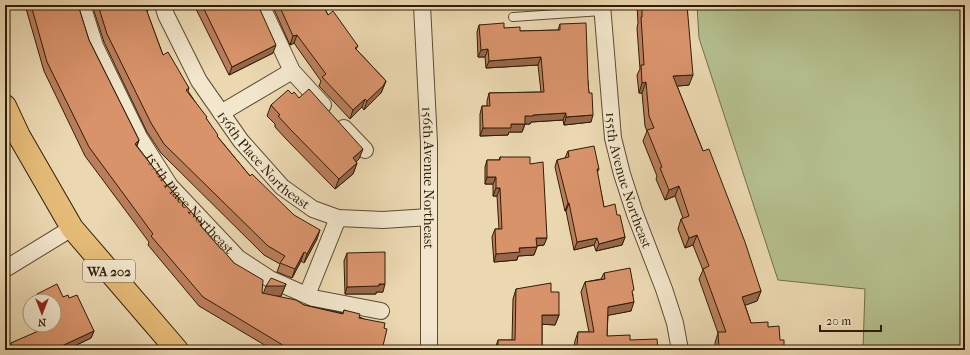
<svg xmlns="http://www.w3.org/2000/svg" width="970" height="355" font-family="'IM FELL French Canon',serif">
<style>
.green{fill:#b5bf8e;stroke:#726e4a}
.lines{fill:none;stroke-linecap:round;stroke-linejoin:round}
.lane-casing{stroke:#5d4c32;stroke-width:10}
.street-casing{stroke:#5d4c32;stroke-width:18}
.primary-casing{stroke:#2e1d07;stroke-width:24}
.lane{stroke:#f2e6cc;stroke-width:8}
.street{stroke:#f2e6cc;stroke-width:16}
.primary{stroke:#e6bc78;stroke-width:22}
.wall{fill:#bb7e5c;stroke:#2e1d07}
.shaded-wall{fill:#98674b;stroke:#2e1d07}
.building{fill:#d9936b;stroke:#2e1d07}
.labels{text-anchor:middle;dominant-baseline:central;stroke-width:4;stroke-linejoin:round;paint-order:stroke}
.shield{fill:#f2e6cc;stroke:#695942;stroke-width:1}
.shield-label{font-size:13px;font-weight:bold;fill:#2e1d07}
.street-label{font-size:14px;fill:#2e1d07;stroke:#f2e6cc}
</style>
<rect width="100%" height="100%" fill="#ebd8b1"/>
<filter id="stains"><feTurbulence type="fractalNoise" baseFrequency=".005" numOctaves="4"/><feColorMatrix values="0 0 0 0 .2 0 0 0 0 .09 0 0 0 0 .02 0 0 0 .5 -.17"/></filter>
<radialGradient id="worn" r=".72"><stop offset=".6" stop-color="#630" stop-opacity="0"/><stop offset="1" stop-color="#630" stop-opacity=".3"/></radialGradient>
<!-- green -->
<polygon class="green" points="697,5 965,5 965,350 863,350 865,289 778,280 699,38"/>
<g class="lines">
<defs>
<polyline id="lane" points="513,17 602,11"/>
<g id="street">
<path id="s1" d="M82,5L95,46L139,137L170,186L238,258L270,279L313,298L381,311"/>
<path id="s2" d="M163,5L166,15L199,81L241,141L282,187L313,209L338,218L383,220L429,217"/>
<polyline points="261,5 292,71 323,105"/>
<path id="s3" d="M422,5L429,143V350"/>
<path id="s4" d="M602,5L613,138L622,174L635,214L664,289L675,323L680,350"/>
<polyline points="221,113 292,71"/>
<polyline points="344,128 365,150"/>
<polyline points="5,269 72,228"/>
<polyline points="307,295 338,218"/>
</g>
<polyline id="primary" points="5,106 19,136 72,228 177,350"/>
</defs>
<!-- lane casing -->
<use href="#lane" class="lane-casing"/>
<!-- street casing -->
<use href="#street" class="street-casing"/>
<!-- primary casing -->
<use href="#primary" class="primary-casing"/>
<!-- lane -->
<use href="#lane" class="lane"/>
<!-- street -->
<use href="#street" class="street"/>
<!-- primary -->
<use href="#primary" class="primary"/>
</g>
<!-- wall -->
<g class="wall">
<polygon points="25,5 78,5 89,40 139,140 137,146 166,184 202,224 201,226 221,249 262,293 264,293 286,284 281,296 278,296 304,305 343,313 344,310 384,328 382,350 273,350 199,306 148,245 149,242 85,156 44,71"/>
<polygon points="92,5 149,5 147,12 163,55 189,88 188,91 206,118 217,136 250,176 317,239 304,263 301,261 292,278 277,272 280,264 264,255 161,153 147,132 104,42"/>
<polygon points="194,5 258,5 273,53 229,75"/>
<polygon points="272,5 323,5 328,15 358,46 356,49 386,81 381,93 364,110 362,107 350,119 319,86 321,81 294,43 290,45"/>
<polygon points="637,5 687,5 689,85 677,86 703,151 761,291 757,301 745,305 751,323 768,327 780,340 784,350 715,350 715,343 718,333 699,279 703,270 693,245 685,248 678,229 681,219 683,218 675,196 665,200 656,179 657,176 643,141 647,131 645,126 642,93 639,93 637,75 640,69 637,28 638,23"/>
<polygon points="560,24 588,81 591,122 564,125 563,120 531,122 530,124 525,124 522,132 509,132 508,135 480,136 480,114 482,106 487,106 487,101 489,93 541,92 538,65 486,68 485,57 478,57 477,32 479,25 504,28 520,31 558,30"/>
<polygon points="292,94 299,98 359,159 356,162 357,163 353,174 335,189 287,140 275,127 275,124 267,116 271,105"/>
<polygon points="568,151 599,169 597,173 604,207 617,215 625,237 622,245 596,251 594,245 574,250 566,211 565,211 555,167 557,160 565,158"/>
<polygon points="500,157 530,164 544,245 537,246 534,255 518,256 517,260 494,262 492,237 495,229 499,229 497,196 493,196 493,184 485,184 485,167 487,160 499,160"/>
<polygon points="347,253 383,292 376,292 376,294 345,294 344,261"/>
<polygon points="604,273 633,294 631,311 608,315 607,336 630,340 658,350 490,350 491,349 495,349 498,340 512,340 513,299 516,289 551,292 559,315 555,325 542,324 542,346 574,347 575,341 578,332 589,332 581,292 585,282 601,279"/>
<polygon points="37,294 69,298 94,331 91,338 66,350 8,350 11,343 47,328 45,325 54,325 54,301 34,301"/>
</g>
<!-- shaded-wall -->
<g class="shaded-wall">
<polygon points="147,5 149,5 146,13 145,6"/>
<polygon points="297,35 294,43 290,45 293,36"/>
<polygon points="276,45 273,53 229,75 232,67"/>
<polygon points="488,49 485,57 478,57 481,50"/>
<polygon points="541,57 538,65 486,68 489,61"/>
<polygon points="693,75 689,85 669,87 673,76"/>
<polygon points="386,81 381,93 364,110 367,101"/>
<polygon points="646,82 642,93 639,93 642,83"/>
<polygon points="365,99 362,107 350,119 353,110"/>
<polygon points="566,113 563,120 531,122 530,124 522,124 525,116 533,115"/>
<polygon points="593,115 591,122 564,125 566,117"/>
<polygon points="511,124 525,124 522,132 509,132 508,135 480,136 483,128"/>
<polygon points="139,140 135,149 135,144"/>
<polygon points="363,149 359,159 349,169 353,158"/>
<polygon points="357,163 353,174 335,189 339,179"/>
<polygon points="487,177 496,177 493,184 485,184"/>
<polygon points="679,186 675,196 665,200 669,190"/>
<polygon points="496,188 500,188 497,196 493,196"/>
<polygon points="568,203 569,203 566,211 565,211"/>
<polygon points="320,230 317,239 304,263 307,254"/>
<polygon points="697,235 693,245 685,248 689,238"/>
<polygon points="625,237 622,245 596,251 599,244"/>
<polygon points="536,238 547,238 544,245 533,246"/>
<polygon points="597,238 594,245 574,250 577,242"/>
<polygon points="537,247 534,255 518,256 517,260 494,262 496,254 519,248"/>
<polygon points="304,252 301,261 292,278 295,269"/>
<polygon points="286,284 281,296 262,297 266,286"/>
<polygon points="385,284 383,292 376,292 376,294 345,294 347,287"/>
<polygon points="761,291 757,301 738,308 742,297"/>
<polygon points="634,302 631,311 605,316 608,307"/>
<polygon points="542,315 559,315 555,325 539,324"/>
<polygon points="94,331 91,338 66,350 53,350"/>
</g>
<!-- building -->
<g class="building">
<polygon points="31,5 78,5 89,40 139,140 135,144 166,184 202,224 200,225 221,249 222,249 234,263 263,280 262,293 296,300 304,305 343,314 344,310 360,314 359,318 385,323 384,328 387,329 382,350 298,350 286,347 203,297 151,236 153,234 89,147 47,62"/>
<polygon points="98,5 147,5 145,6 163,55 168,52 189,88 186,90 207,117 206,118 218,135 217,136 250,176 252,174 294,215 320,230 307,254 304,252 295,269 280,263 285,256 268,246 164,144 151,123 107,34"/>
<polygon points="202,5 258,5 276,45 232,67"/>
<polygon points="279,5 323,5 328,15 333,11 358,46 355,48 386,81 384,84 384,85 367,101 365,99 353,110 322,77 326,74 297,35 293,36"/>
<polygon points="642,5 687,5 693,75 673,76 703,151 709,149 745,242 761,291 742,297 751,323 768,322 768,327 779,326 780,340 784,340 784,350 719,350 718,332 726,332 703,269 709,266 697,235 689,238 681,219 689,216 679,186 669,190 660,168 662,167 647,130 654,128 649,116 646,82 642,83 641,65 644,65 641,17 642,17"/>
<polygon points="504,23 504,28 520,27 520,31 560,30 560,24 586,23 588,81 589,93 592,93 593,115 566,117 566,113 533,115 533,116 525,116 525,124 511,124 511,128 483,128 482,106 490,106 489,93 544,92 541,57 489,61 488,49 481,50 479,25"/>
<polygon points="309,89 363,149 353,158 357,163 339,179 290,129 278,116 280,115 271,105 288,90 292,94 294,92 299,98"/>
<polygon points="594,146 599,169 597,169 604,207 615,204 617,215 620,215 625,237 599,244 597,238 577,242 569,203 568,203 557,160 569,157 568,151"/>
<polygon points="500,157 530,157 530,164 543,162 547,238 536,238 537,247 519,248 520,252 496,254 495,229 502,229 500,188 496,188 496,177 487,177 487,160 500,160"/>
<polygon points="385,252 385,284 379,284 379,286 347,287 347,253"/>
<polygon points="630,268 634,290 632,291 634,302 608,307 607,336 630,335 630,340 657,339 658,350 491,350 491,349 498,349 498,340 515,340 516,289 551,283 551,292 559,292 559,315 542,315 542,346 577,347 578,332 594,332 585,282 605,279 604,273"/>
<polygon points="271,278 286,284 285,286 266,286"/>
<polygon points="57,284 63,297 68,295 69,298 77,295 94,331 53,350 14,350 11,343 52,325 54,325 54,301 40,301 37,294"/>
</g>
<g class="labels">
<!-- shield labels -->
<rect class="shield" x="83" y="260" width="52" height="22" rx="3"/>
<g class="shield-label">
<text x="109" y="271">WA 202</text>
</g>
<!-- street labels -->
<g class="street-label">
<text stroke="none"><textPath href="#s2" startOffset="187">156th Place Northeast</textPath></text>
<text stroke="none"><textPath href="#s3" startOffset="173">156th Avenue Northeast</textPath></text>
<text stroke="none"><textPath href="#s4" startOffset="178">155th Avenue Northeast</textPath></text>
<text stroke="none"><textPath href="#s1" startOffset="228">157th Place Northeast</textPath></text>
</g>
</g>
<!-- margin -->
<rect width="970" height="355" fill="none" stroke="#ebd8b1" stroke-width="20"/>
<rect x="6" y="6" width="958" height="343" fill="none" stroke="#2e1d07" stroke-width="2"/>
<rect x="10" y="10" width="950" height="335" fill="none" stroke="#2e1d07"/>
<!-- north arrow -->
<g transform="translate(42 313) rotate(180)"><circle r="19" fill="#f2e6cc" stroke="#a4967d"/>
<path d="M0-3L7 15L0 10L-7 15Z" fill="#8f2418"/>
<text y="-6" font-size="11" font-weight="bold" text-anchor="middle" fill="#2e1d07">N</text>
</g>
<!-- scale -->
<path d="M820 325v6h61v-6" fill="none" stroke="#2e1d07" stroke-width="2"/>
<text x="826" y="325" font-size="12" fill="#2e1d07" stroke="#f2e6cc" stroke-width="3" paint-order="stroke">20 m</text>
<rect width="100%" height="100%" filter="url(#stains)"/>
<rect width="100%" height="100%" fill="url(#worn)"/>
</svg>
